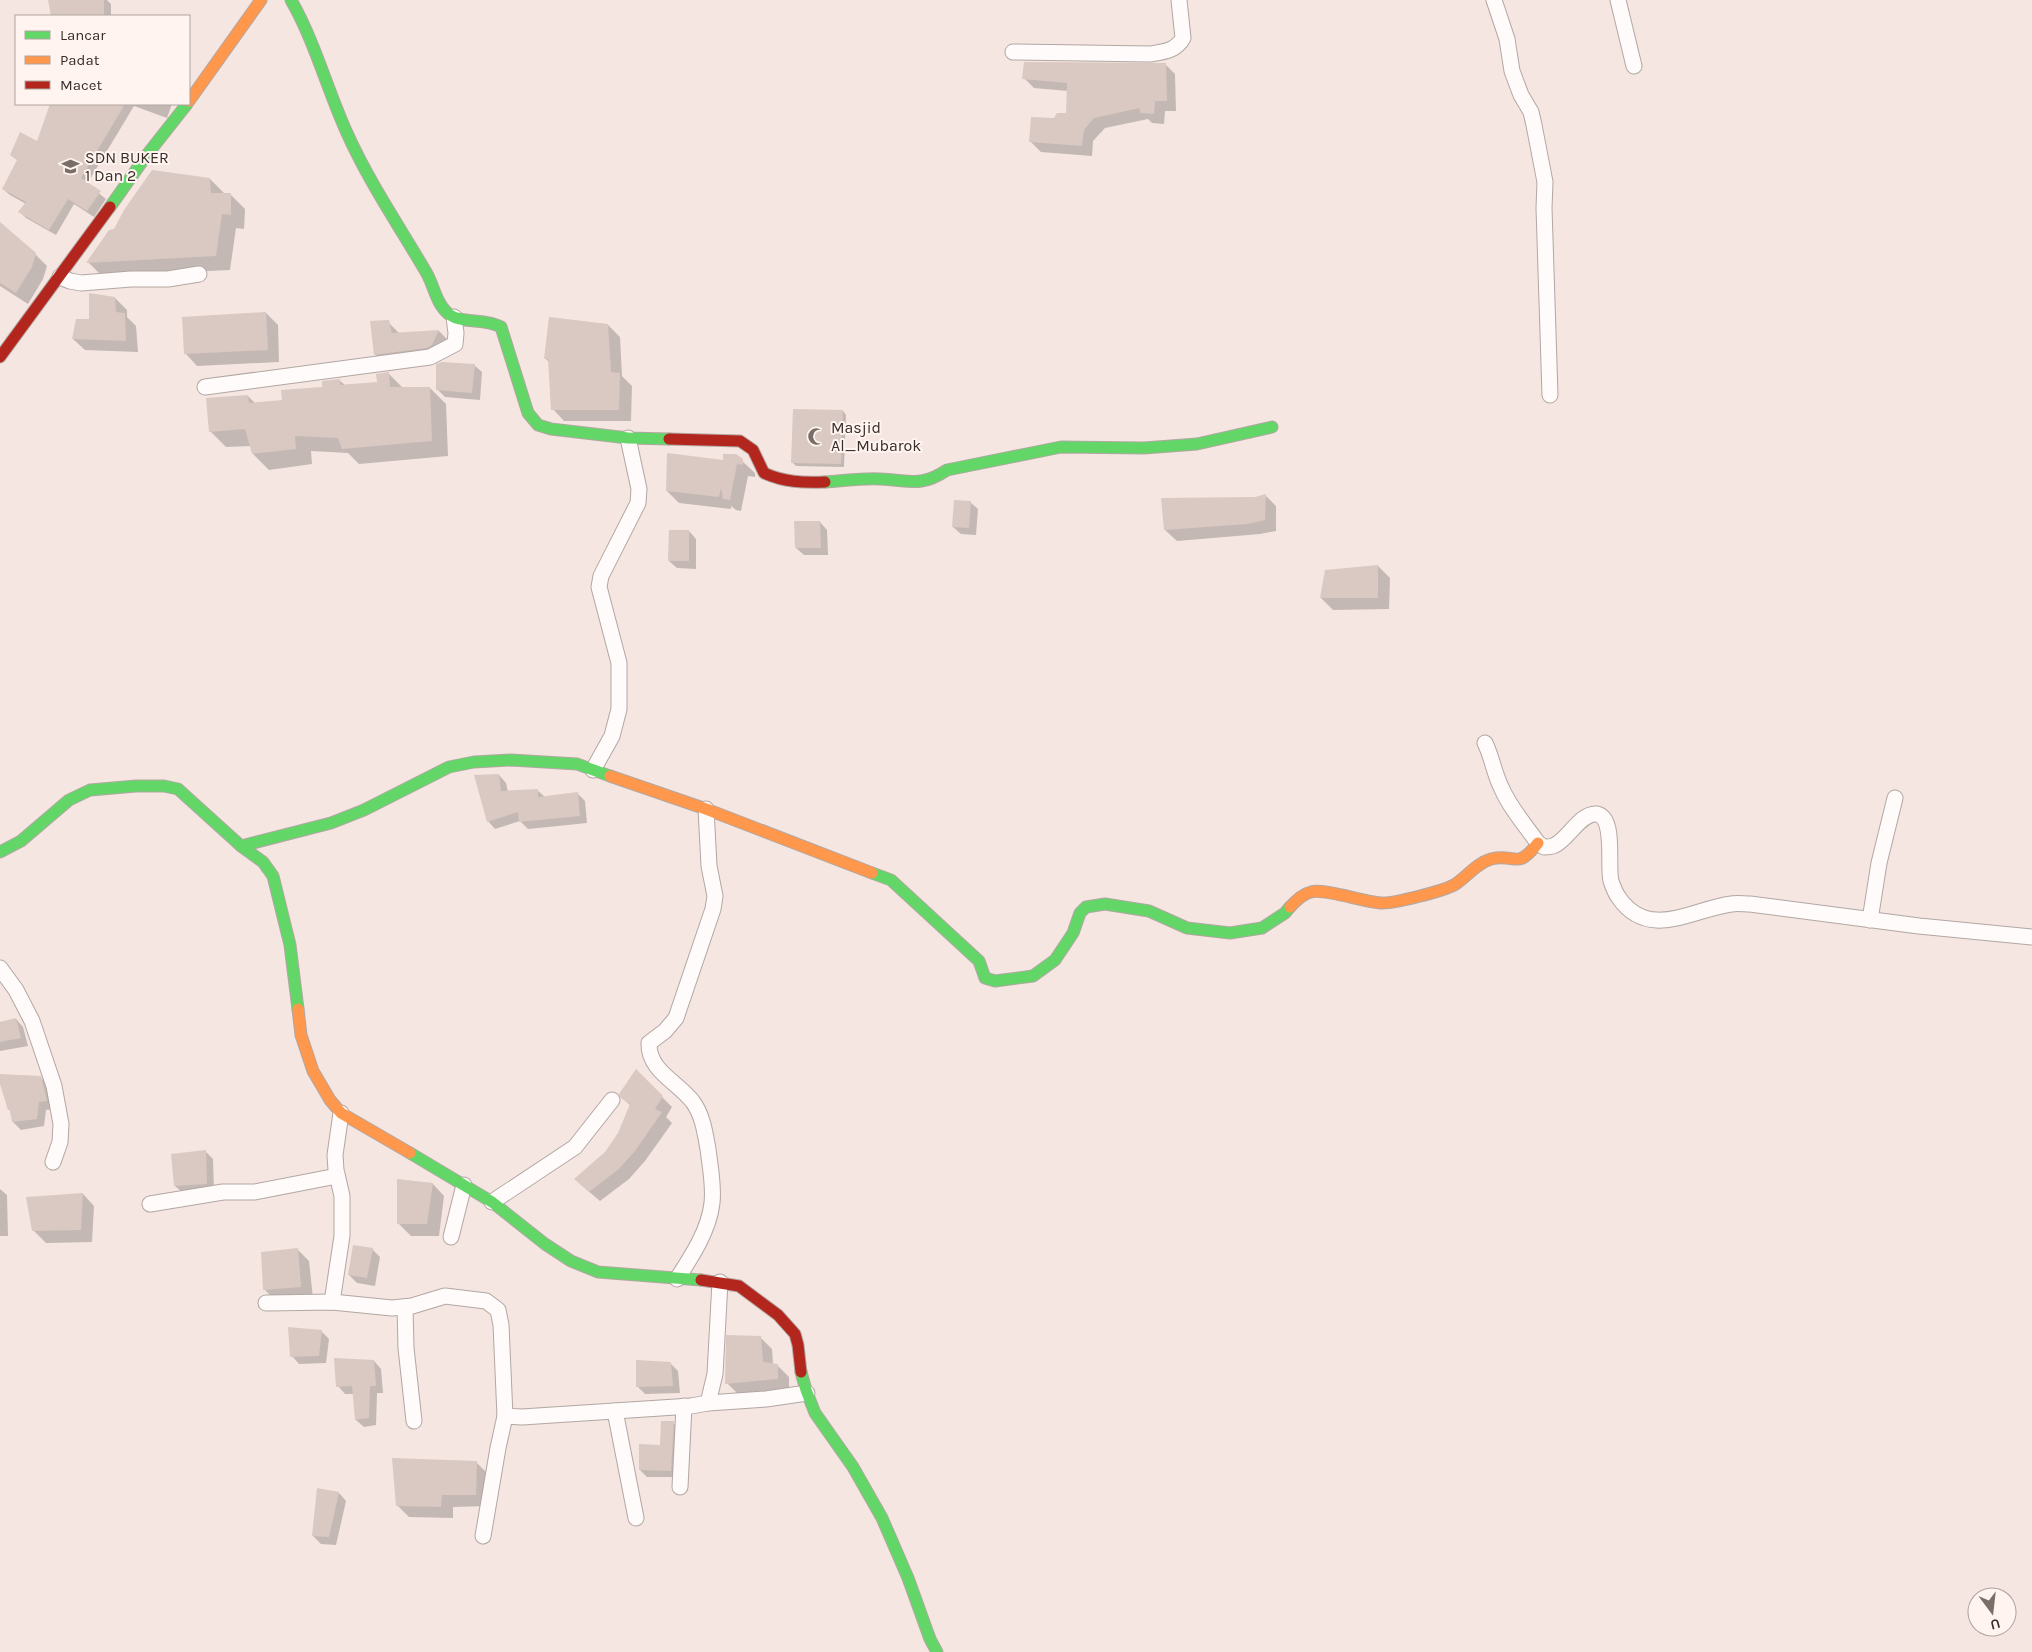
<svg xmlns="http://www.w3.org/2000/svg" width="2032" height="1652" font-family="Karla,sans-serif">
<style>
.shadow{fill:#0003}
.building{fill:#dac8c2}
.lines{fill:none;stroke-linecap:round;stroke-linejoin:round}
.street-casing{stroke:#b2a7a3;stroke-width:17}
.fast-casing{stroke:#b2a7a3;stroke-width:13}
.slow-casing{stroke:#b2a7a3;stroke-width:13}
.jam-casing{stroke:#b2a7a3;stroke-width:13}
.street{stroke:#fefbfa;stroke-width:15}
.fast{stroke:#63d668;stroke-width:11}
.slow{stroke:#ff974d;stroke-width:11}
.jam{stroke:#b3261e;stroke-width:11}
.labels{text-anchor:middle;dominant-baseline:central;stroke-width:4;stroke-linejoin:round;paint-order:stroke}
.poi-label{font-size:16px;fill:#372d29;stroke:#fff4f0;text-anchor:start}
</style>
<rect width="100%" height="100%" fill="#f5e6e1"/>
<!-- shadow -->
<g class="shadow">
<polygon points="49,0 107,0 111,4 111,16 52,16"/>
<polygon points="1165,64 1175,74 1176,111 1165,111 1164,124 1152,123 1148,119 1105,128 1093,141 1092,156 1041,152 1031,142 1055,120 1067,114 1068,91 1034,88 1024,78"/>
<polygon points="51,104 172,104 167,118 134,106 87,184 106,199 94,217 74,204 56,235 26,218 20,212 26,204 10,195 3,189 18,161 11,155 38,142"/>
<polygon points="210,179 225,194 231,195 245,209 244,229 236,228 230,270 102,276 88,262"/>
<polygon points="0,231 35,254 47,266 43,279 28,304 0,286"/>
<polygon points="115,298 127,310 127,317 136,326 138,352 85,350 73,339 90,320"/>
<polygon points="266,313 278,325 279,362 197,366 186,354"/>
<polygon points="388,322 400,334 439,331 451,343 387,366 375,354"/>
<polygon points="608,325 620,337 622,376 632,386 631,421 564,421 553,409 550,363 545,358"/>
<polygon points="474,365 482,372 480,400 445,397 437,389"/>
<polygon points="388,373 403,388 430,388 446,404 448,456 359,464 348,453 311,451 312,464 269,470 253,454 251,446 226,447 210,431 248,396 255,403 283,401 324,388 339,380 345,385 378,383"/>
<polygon points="843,411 846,415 844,467 796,466 792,462"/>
<polygon points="742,461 755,473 755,477 748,476 741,511 736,510 731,506 731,509 679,503 667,491 724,462"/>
<polygon points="1265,495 1276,506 1276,531 1260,534 1177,541 1165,530"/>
<polygon points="970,502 978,509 976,535 961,534 953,527"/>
<polygon points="820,522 827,530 828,555 804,555 796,548"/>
<polygon points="689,531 696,539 696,569 677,568 669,561"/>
<polygon points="1378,566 1390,578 1389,609 1333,610 1321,598"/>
<polygon points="499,775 506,783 508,792 537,790 545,797 577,793 585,801 587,823 528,829 520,821 495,829 488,821"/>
<polygon points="16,1019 23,1027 28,1046 0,1051 0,1023"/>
<polygon points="636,1071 672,1107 666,1117 672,1123 645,1161 629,1179 600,1201 586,1189 606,1152 619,1134 631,1106 622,1098"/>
<polygon points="0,1075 40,1077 48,1085 54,1109 46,1110 44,1126 21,1130 13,1122"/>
<polygon points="205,1151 213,1159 214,1192 183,1193 175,1186"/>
<polygon points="433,1184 444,1196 439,1236 411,1236 399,1224"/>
<polygon points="0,1189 7,1195 8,1236 0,1236"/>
<polygon points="83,1194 94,1206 92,1242 46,1243 34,1231"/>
<polygon points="297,1249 309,1261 313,1298 276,1301 264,1289"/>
<polygon points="372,1249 380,1257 375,1286 357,1283 349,1275"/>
<polygon points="321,1331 329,1339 326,1363 299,1364 292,1356"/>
<polygon points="760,1337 772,1349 773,1364 777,1365 789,1377 789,1391 739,1395 727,1383"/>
<polygon points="374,1361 381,1369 383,1393 377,1393 376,1425 364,1427 356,1420 354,1394 345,1394 338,1386"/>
<polygon points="671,1364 678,1371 680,1393 645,1394 638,1387"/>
<polygon points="673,1423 680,1429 678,1477 647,1477 640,1470 662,1447"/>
<polygon points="476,1462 488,1474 488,1506 453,1507 453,1518 409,1517 397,1505"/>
<polygon points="339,1493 346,1501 336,1545 321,1544 313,1536"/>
</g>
<!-- building -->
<g class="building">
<polygon points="48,0 104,0 104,16 51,16"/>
<polygon points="1024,62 1166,63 1167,101 1155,101 1154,114 1140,113 1140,108 1094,118 1084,130 1082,146 1029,142 1031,117 1054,118 1057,113 1066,113 1067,83 1022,79"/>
<polygon points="50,104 125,104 81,178 101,191 87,211 68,199 49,230 18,212 26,202 2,189 17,160 10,155 20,132 37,141"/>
<polygon points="152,170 210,178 211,193 231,193 231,215 222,214 216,256 86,263 109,230 114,229 124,210"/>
<polygon points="0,222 36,253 32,267 16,293 0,283"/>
<polygon points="89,293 115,297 116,312 125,313 126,341 72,339 76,319 89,319"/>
<polygon points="266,312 268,350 184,354 182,317"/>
<polygon points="549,317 608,324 611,372 620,373 619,410 551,410 548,359 544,359"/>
<polygon points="389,320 392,333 439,330 432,345 427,348 374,355 370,321"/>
<polygon points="442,362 475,364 472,393 436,390 436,364"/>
<polygon points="389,372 390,387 430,387 432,441 342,449 338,438 295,436 296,449 252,454 245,429 209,432 206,398 248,395 249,403 282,400 281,390 322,387 322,381 340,379 340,385 377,382 376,374"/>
<polygon points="793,409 843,410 841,464 791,463"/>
<polygon points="667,453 723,460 723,454 736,454 743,459 743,465 737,464 730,500 723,499 721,488 719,497 666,491"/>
<polygon points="1266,494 1265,520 1248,524 1164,530 1161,498 1255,497"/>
<polygon points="954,500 971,501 969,528 952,527"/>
<polygon points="794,521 820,521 821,548 795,548"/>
<polygon points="669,530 689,530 689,561 668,561"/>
<polygon points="1378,565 1378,598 1320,598 1325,570"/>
<polygon points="499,774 501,791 538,789 538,797 578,792 580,816 519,822 518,812 487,822 474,775"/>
<polygon points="16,1018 21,1038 0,1042 0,1022"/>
<polygon points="636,1069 663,1096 655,1109 662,1112 635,1151 619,1169 589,1192 574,1179 605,1152 618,1133 630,1104 621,1098 619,1094"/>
<polygon points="0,1074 41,1076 47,1101 39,1102 37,1119 12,1122 10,1110 8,1110 0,1084"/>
<polygon points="206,1150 207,1184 174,1186 171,1154"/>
<polygon points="397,1179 433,1183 427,1224 397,1224"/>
<polygon points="83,1193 81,1230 32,1231 26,1197"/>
<polygon points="353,1245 373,1248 367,1278 348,1275"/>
<polygon points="298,1248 301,1287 263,1290 261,1252"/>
<polygon points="288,1327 322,1330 319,1356 290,1357"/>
<polygon points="726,1335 761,1336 763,1362 778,1364 778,1379 725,1384"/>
<polygon points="334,1358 374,1360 376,1386 370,1386 369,1418 355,1420 352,1386 336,1387"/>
<polygon points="636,1360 671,1362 673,1386 636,1387"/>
<polygon points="661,1421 674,1421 671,1471 639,1470 639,1444 660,1445"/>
<polygon points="392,1458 477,1461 476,1495 442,1495 441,1507 396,1506"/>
<polygon points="317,1488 339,1492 329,1537 312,1536"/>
</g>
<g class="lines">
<defs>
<g id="street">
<polyline points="1494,0 1507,39 1512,71 1521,95 1531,112 1534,125 1545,182 1544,208 1550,395"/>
<polyline points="1618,0 1634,66"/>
<path d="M1013,52L1150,54C1163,52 1176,51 1183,38L1179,0"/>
<polyline points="60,277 70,281 81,283 131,279 168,279 199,274"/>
<polyline points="205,387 430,357 455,344 456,333 454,317"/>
<path d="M1485,743C1492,757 1494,773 1501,787C1510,808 1525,825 1538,843L1544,847C1547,847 1552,847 1555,845C1568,839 1581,812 1597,814C1616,818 1607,866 1611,881C1613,887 1616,894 1619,898C1649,941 1693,909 1731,904C1737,903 1744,904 1750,904L1919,926L2032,937"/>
<polyline points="593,770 612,736 619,709 619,663 599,587 601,576 638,503 639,489 628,438"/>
<polyline points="1870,920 1879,863 1895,798"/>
<polyline points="0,968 16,990 32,1021 54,1086 61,1124 60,1142 53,1162"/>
<polyline points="492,1202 575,1147 612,1100"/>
<polyline points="150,1204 223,1192 255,1192 337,1176"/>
<polyline points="451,1237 464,1185"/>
<path d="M677,1279C692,1256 709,1230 712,1203C714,1185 710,1166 708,1149C705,1133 703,1116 693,1102C678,1082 648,1071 649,1043L665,1031L676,1018L713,909L715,896L709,866L706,809"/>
<polyline points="332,1302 342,1236 342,1196 336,1170 335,1155 341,1113"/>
<polyline points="266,1303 332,1302 392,1308 412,1306 445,1296 486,1301 498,1310 501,1325 505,1416 522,1417 691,1406 708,1403 715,1374 720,1282"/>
<polyline points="405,1307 406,1348 414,1421"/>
<polyline points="708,1403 766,1399 807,1393"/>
<polyline points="615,1411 636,1518"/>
<polyline points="680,1487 684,1406"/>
<polyline points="483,1536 498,1448 505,1416"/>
</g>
<g id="fast">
<path d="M291,0C315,42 327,89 347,133C369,182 399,226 426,272C434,285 436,305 450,315C463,324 485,318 501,327L528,413L538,425L551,429L628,438L669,439"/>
<polyline points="110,207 146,156 187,104"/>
<path d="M825,482C843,481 862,478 880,479C909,480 920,488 947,470L1061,447L1144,448L1197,444L1272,427"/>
<polyline points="241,846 331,823 364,810 449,767 474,762 511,760 577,764 610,776"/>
<polyline points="0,852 21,841 69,800 90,790 136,786 164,786 178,789 241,846 263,862 273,876 290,945 298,1009"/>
<polyline points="872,873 891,880 979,961 985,978 995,981 1033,976 1055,960 1073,933 1080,913 1086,907 1105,904 1149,911 1187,928 1230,933 1262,928 1285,913 1290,907"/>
<polyline points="410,1153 492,1202 545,1244 571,1261 598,1272 701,1280"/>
<polyline points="801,1372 806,1390 815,1413 853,1467 882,1518 908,1578 930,1639 937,1652"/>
</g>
<g id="slow">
<polyline points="189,101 261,0"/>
<polyline points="610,776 706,809 872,873"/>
<path d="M1290,907C1296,901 1302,894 1311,892C1324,888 1367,903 1383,903C1396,903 1443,891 1454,885C1467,877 1475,864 1491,859C1517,853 1516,871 1538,843"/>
<polyline points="298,1009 301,1035 313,1071 330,1100 341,1113 410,1153"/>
</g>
<g id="jam">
<polyline points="0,357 110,207"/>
<path d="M669,439L740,441L753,450L764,473C784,482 803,483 825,482"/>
<polyline points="701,1280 739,1286 778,1315 795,1334 798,1345 801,1372"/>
</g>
</defs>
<!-- street casing -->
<use href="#street" class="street-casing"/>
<!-- fast casing -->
<use href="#fast" class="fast-casing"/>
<!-- slow casing -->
<use href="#slow" class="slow-casing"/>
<!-- jam casing -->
<use href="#jam" class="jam-casing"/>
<!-- street -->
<use href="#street" class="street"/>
<!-- fast -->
<use href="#fast" class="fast"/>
<!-- slow -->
<use href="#slow" class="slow"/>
<!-- jam -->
<use href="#jam" class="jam"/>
</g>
<!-- icons -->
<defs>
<symbol id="school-bare" viewBox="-9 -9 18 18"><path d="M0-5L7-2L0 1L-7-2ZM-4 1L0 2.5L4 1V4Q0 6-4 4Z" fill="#7a6e69" stroke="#fff4f0" stroke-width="2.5" paint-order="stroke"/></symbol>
<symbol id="mosque-bare" viewBox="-9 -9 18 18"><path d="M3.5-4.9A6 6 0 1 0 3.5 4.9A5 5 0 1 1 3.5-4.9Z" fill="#7a6e69" stroke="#fff4f0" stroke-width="2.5" paint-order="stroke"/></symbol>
</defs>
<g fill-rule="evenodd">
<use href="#school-bare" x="58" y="154" width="25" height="25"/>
<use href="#mosque-bare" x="804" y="424" width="25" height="25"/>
</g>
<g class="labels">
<!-- poi labels -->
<g class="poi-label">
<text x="85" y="157">SDN BUKER<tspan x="85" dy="18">1 Dan 2</tspan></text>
<text x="831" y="427">Masjid<tspan x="831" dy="18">Al_Mubarok</tspan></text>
</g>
</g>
<!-- legend -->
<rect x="15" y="15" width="175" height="90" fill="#fff4f0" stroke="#afa4a0"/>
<rect x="25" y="31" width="25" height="8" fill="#63d668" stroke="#afa4a0"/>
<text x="60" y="40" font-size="15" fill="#372d29">Lancar</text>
<rect x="25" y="56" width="25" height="8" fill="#ff974d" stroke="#afa4a0"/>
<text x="60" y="65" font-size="15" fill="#372d29">Padat</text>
<rect x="25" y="81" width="25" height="8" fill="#b3261e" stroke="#afa4a0"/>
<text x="60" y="90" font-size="15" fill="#372d29">Macet</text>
<!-- north arrow -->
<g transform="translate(1992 1612) rotate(165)"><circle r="24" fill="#fff4f0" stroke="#afa4a0"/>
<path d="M0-4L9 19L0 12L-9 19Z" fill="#7a6e69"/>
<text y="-8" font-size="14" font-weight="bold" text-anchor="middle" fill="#372d29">U</text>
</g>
</svg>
